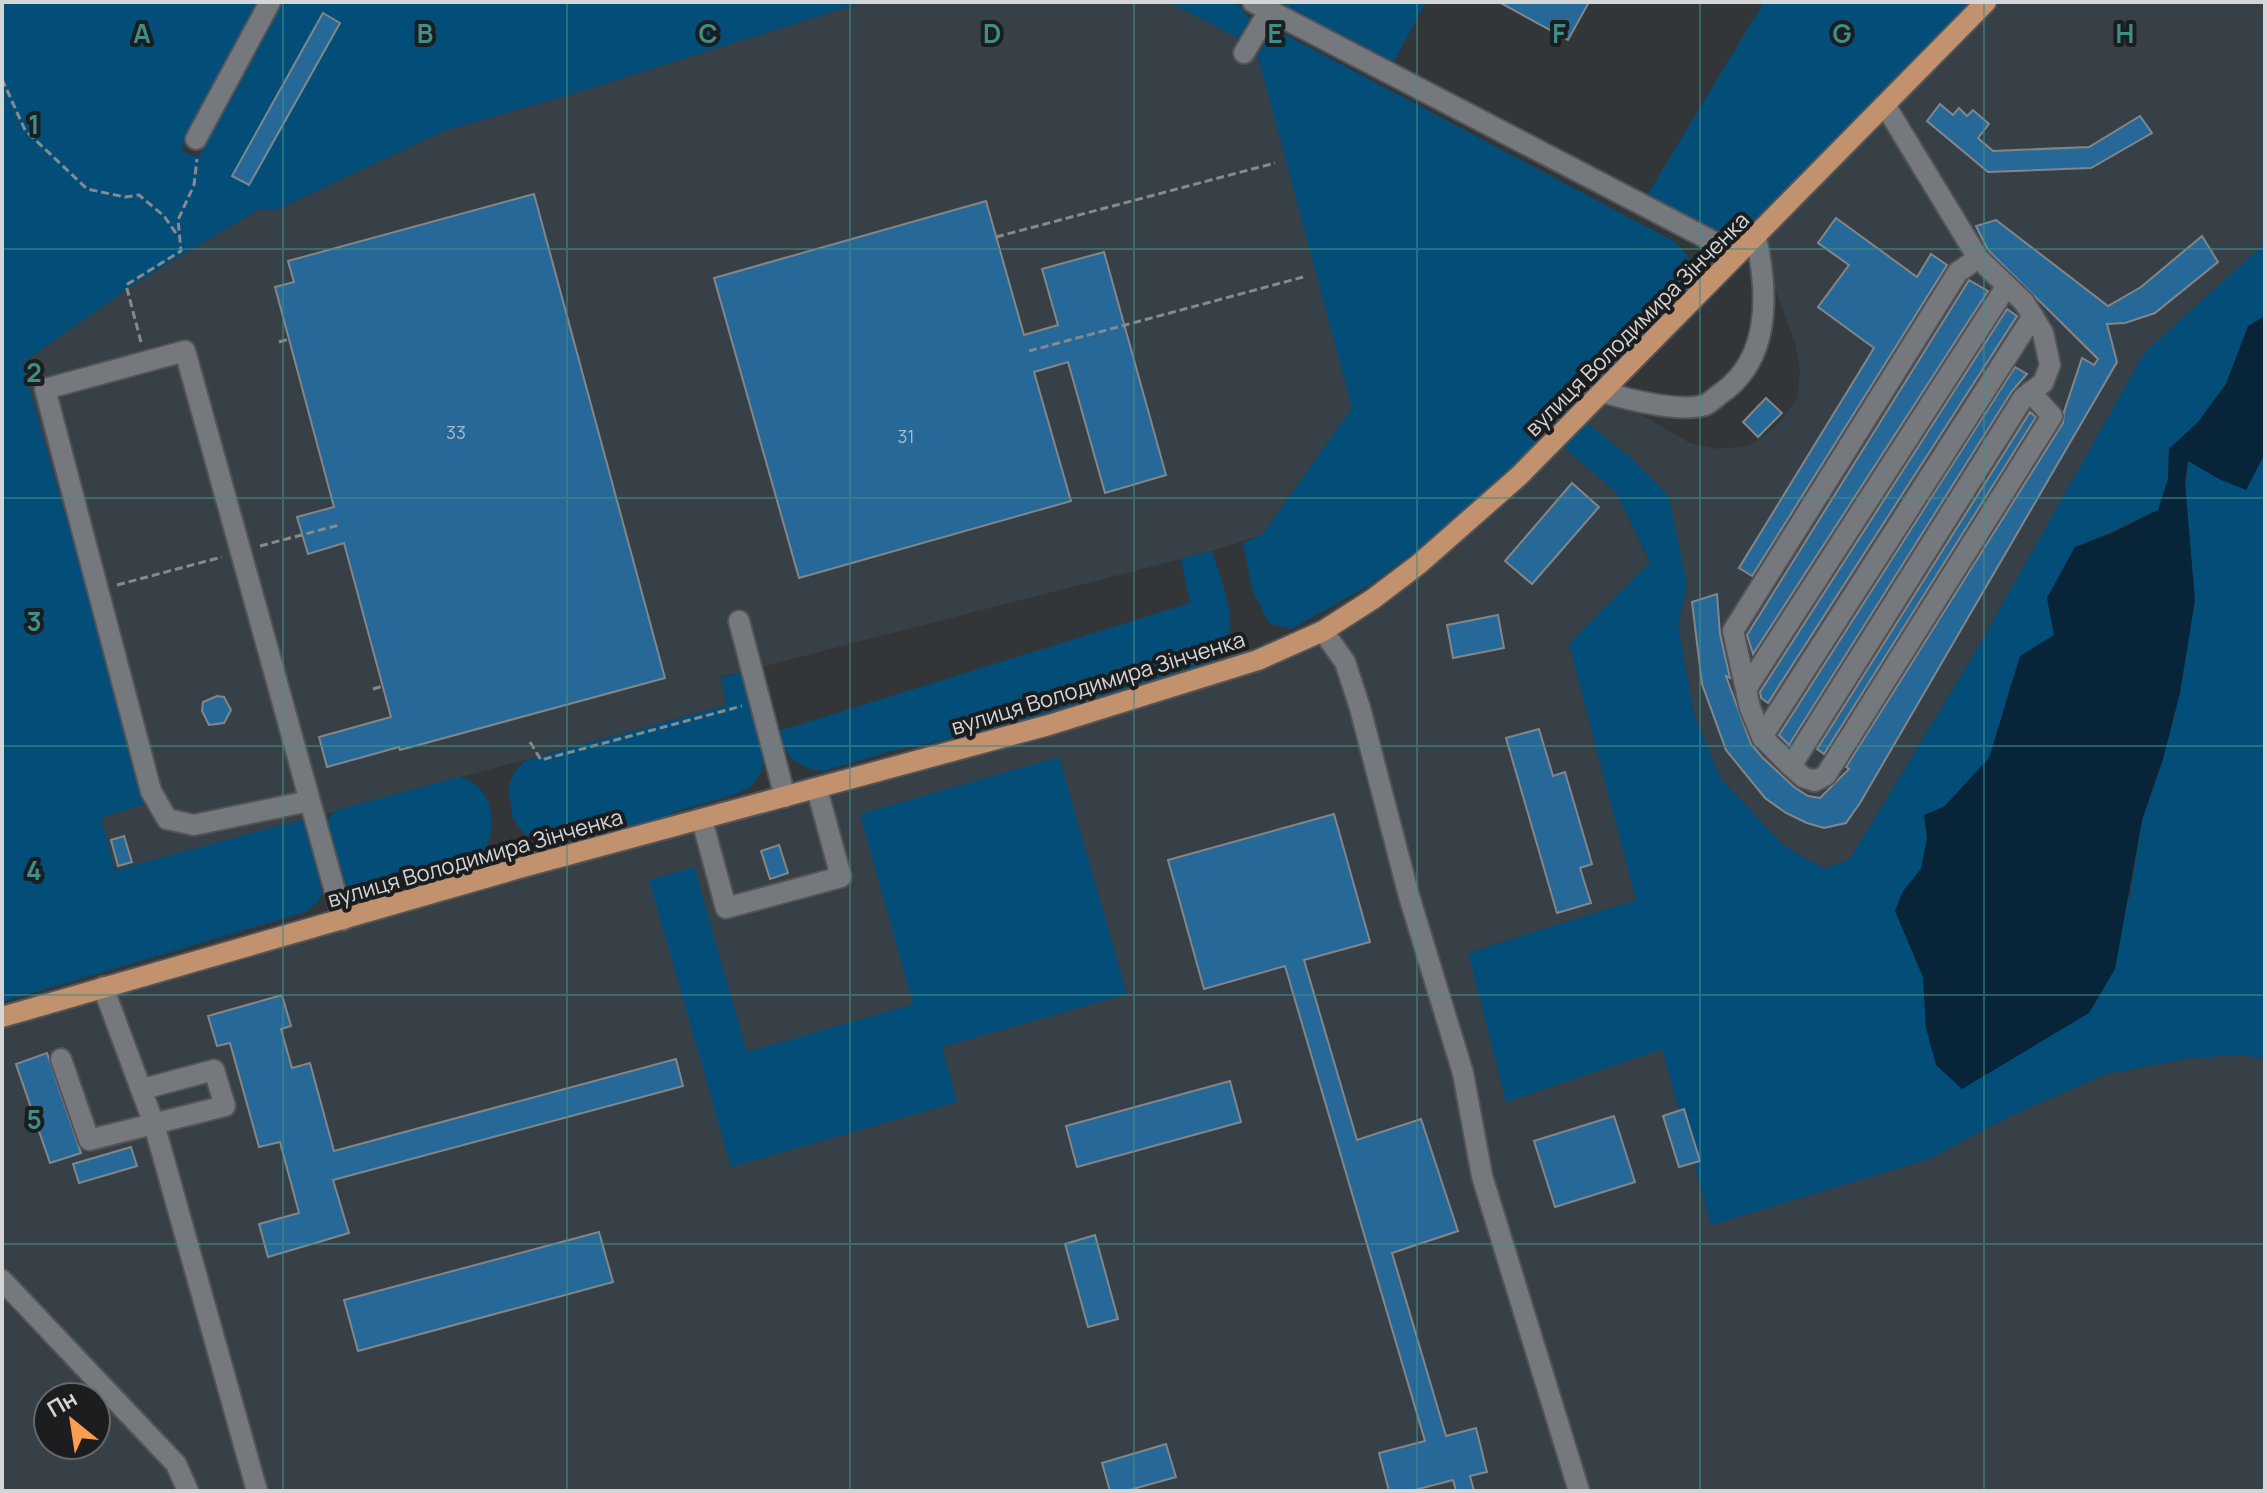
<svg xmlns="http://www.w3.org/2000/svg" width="2267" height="1493" font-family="Manrope,sans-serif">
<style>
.built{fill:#384047;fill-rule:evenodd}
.green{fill:#024e79}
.water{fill:#082438}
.building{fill:#266998;stroke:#828689;stroke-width:2}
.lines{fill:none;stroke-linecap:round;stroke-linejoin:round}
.minor-casing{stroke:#525457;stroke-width:24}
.major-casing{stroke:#525457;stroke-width:24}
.path{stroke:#878a8c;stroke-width:3;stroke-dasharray:8 4;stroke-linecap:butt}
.minor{stroke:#75787c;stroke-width:20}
.major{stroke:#c2926e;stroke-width:20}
.grid{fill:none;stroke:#408e88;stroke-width:2;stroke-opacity:0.55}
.labels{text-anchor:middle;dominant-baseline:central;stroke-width:8;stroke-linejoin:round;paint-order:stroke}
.number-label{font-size:18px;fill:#a8bac7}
.street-label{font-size:22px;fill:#d3d5d7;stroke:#1b1d1e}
.grid-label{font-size:26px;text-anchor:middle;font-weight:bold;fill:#408e88;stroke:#1b1d1e;stroke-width:8;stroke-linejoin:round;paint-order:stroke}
</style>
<rect width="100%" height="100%" fill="#323638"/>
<!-- built -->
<g class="built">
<polygon points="863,2 1169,2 1260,49 1510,187 1262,535 1212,551 721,677 727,705 115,871 100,818 147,803 22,363 134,284 259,209 277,210 443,131 572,94"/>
<polygon points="1988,2 2265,2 2265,244 1976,651 1850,859 1824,869 1783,845 1721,779 1694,715 1678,624 1687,585 1629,457 1578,416 1602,392 1690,443 1718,449 1749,446 1776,426 1797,399 1800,371 1795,342 1756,238"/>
<path d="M1555,440L1616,492L1650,563L1569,644L1637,900L1468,953L1662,1049L1711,1224L1929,1159L2008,1117L2106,1074L2190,1058L2241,1055L2265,1059V1491H2V1017L702,820L1323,631ZM48,1397H96V1445H48Z"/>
</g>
<!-- green -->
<g class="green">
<polygon points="2,2 261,2 181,150 198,158 281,2 863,2 572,94 443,131 276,210 259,209 134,284 22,363 147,803 101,818 115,870 301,820 308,830 322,893 318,902 305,912 2,1002"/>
<polygon points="1169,2 1231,2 1242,8 1250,20 1240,39"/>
<polygon points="1286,2 1426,2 1388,72 1279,17"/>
<polygon points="1764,2 1986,2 1737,254 1641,205"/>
<path d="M1284,34L1675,242C1692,257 1697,271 1690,293L1513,466L1412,554L1368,586L1291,629L1269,623L1252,589L1243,543L1262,535L1352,408L1258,56L1266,37Z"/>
<polygon points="2265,243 2265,316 2248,326 2226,384 2198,422 2169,449 2168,479 2158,510 2075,548 2047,598 2054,635 2010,686 2001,724 1989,758 1943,807 1924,815 1927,838 1921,869 1903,891 1895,911 1923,977 1926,1028 1987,1074 2038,1041 2130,896 2142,820 2163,759 2188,460 2219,479 2264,459 2265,453 2265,1059 2241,1055 2190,1058 2106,1074 2008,1117 1929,1159 1711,1225 1662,1049 1506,1102 1468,953 1636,900 1569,644 1650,562 1616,492 1555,440 1578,416 1630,457 1669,497 1687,585 1678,624 1694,715 1721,779 1783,845 1824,869 1850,859 1976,651 2144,353"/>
<path d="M1212,551C1223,589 1245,628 1214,661L984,732L891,751L824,771L810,769L792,759L783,747L779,731L1190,603L1181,558Z"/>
<polygon points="742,672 764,756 761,773 750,787 735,794 674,812 662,818 553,843 535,840 523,832 513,819 508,787 513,774 526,760 727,705 721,678"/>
<polygon points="1059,757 1127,994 942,1047 957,1102 731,1167 649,880 694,867 747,1052 913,1004 860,814"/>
<path d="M459,777C498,785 502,844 471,865L367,894L353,893L342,882L327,824L329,817L337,810Z"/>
</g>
<!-- water -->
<polygon class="water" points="2265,316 2265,453 2246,490 2219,479 2188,461 2185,483 2195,600 2180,693 2163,759 2142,820 2115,969 2089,1013 1962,1089 1936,1065 1926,1028 1923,977 1895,911 1903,891 1921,869 1927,838 1924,815 1944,807 1989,758 2020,656 2054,635 2047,598 2075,547 2112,533 2158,510 2168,479 2169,449 2198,422 2226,384 2248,326"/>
<!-- building -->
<g class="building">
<polygon points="1499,2 1589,2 1568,40"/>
<polygon points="323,13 340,23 249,185 232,176"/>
<polygon points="1940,104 1953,115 1959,108 1967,116 1973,110 1989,124 1978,138 1993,151 2089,147 2140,116 2152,133 2091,168 1988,172 1927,121"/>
<polygon points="534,194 665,678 400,750 399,747 327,767 319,737 391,717 344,543 308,554 297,517 334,507 275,287 294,282 288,261"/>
<polygon points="986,201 1024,335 1058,325 1042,269 1104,252 1166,475 1105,493 1068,362 1034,372 1071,501 799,578 714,278"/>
<polygon points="1836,218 1917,277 1931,254 1947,265 1752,576 1739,568 1874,348 1818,307 1849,265 1818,243"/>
<polygon points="1996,220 2108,306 2141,287 2202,236 2218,262 2155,313 2125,323 2107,324 2117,362 1860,803 1846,823 1824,828 1807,823 1786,813 1765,798 1726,750 1702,684 1692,602 1717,594 1720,634 1730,678 1726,676 1751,744 1762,757 1794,787 1808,796 1820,798 1849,769 1846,767 2063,423 2064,412 2082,358 2094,365 2098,359 1988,250 1976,226"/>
<polygon points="1969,280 1988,291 1753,654 1747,635"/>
<polygon points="2007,309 2017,316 1768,703 1761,698 1760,692"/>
<polygon points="2015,367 2027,374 2012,391 1789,745 1779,735"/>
<polygon points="1766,398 1782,413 1758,437 1743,422"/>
<polygon points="2030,412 2036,417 1824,754 1817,749"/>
<polygon points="1572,483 1599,507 1532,584 1505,561"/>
<polygon points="1498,615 1504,648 1453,658 1447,625"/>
<polygon points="217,696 224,697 231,710 224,723 209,725 202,711 203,702"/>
<polygon points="1539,729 1553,776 1565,772 1592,864 1580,868 1591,903 1557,913 1506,738"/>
<polygon points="1334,814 1370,942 1304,960 1357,1140 1421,1119 1458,1231 1392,1253 1446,1436 1476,1428 1487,1472 1470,1476 1474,1491 1456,1491 1453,1480 1411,1491 1389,1491 1379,1453 1425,1441 1285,966 1204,989 1168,860"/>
<polygon points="124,836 132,862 118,866 111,840"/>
<polygon points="779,845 788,873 770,879 761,851"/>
<polygon points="282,995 291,1026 281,1029 292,1068 310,1063 334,1151 676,1059 683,1086 333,1180 349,1233 268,1257 259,1224 299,1213 280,1142 259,1147 230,1043 217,1046 208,1016"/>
<polygon points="47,1053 81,1153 50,1163 16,1064"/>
<polygon points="1230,1081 1241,1122 1077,1167 1066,1126"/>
<polygon points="1684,1109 1700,1161 1679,1167 1663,1116"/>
<polygon points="1614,1116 1635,1182 1555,1207 1534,1141"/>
<polygon points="131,1147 137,1166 79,1183 73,1164"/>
<polygon points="599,1232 613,1282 358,1351 344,1300"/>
<polygon points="1095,1235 1118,1319 1088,1327 1065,1244"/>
<polygon points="1166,1444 1176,1477 1126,1491 1110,1491 1102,1463"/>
</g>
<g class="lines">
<defs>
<g id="minor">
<polyline points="1253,2 1737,254"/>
<polyline points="1244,53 1269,11"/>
<polyline points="1885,105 1978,258 2024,302 2043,333 2050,365 2043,383 2023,398 1791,766 1803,777 1815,781 1826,775 2052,416 2030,392"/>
<polyline points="196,139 270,2"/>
<path d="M1602,392C1627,399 1679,413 1705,405C1710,403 1716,397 1720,394C1772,359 1768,292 1756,238"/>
<polyline points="739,621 785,797"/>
<polyline points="1323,631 1345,662 1360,708 1409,896 1463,1073 1482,1176 1579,1491"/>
<polyline points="1746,689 2006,287"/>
<polyline points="1762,737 2033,316"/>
<polyline points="1791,766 1762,737 1750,708 1733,631 1958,272 1978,258"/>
<polyline points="309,801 194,825 167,819 151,791 45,389 185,351 343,920"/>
<polyline points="702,820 726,908 841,877 817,789"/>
<polyline points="103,987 154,1124 257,1491"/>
<polyline points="61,1059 89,1140 225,1106 214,1070 143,1089"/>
<polyline points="2,1280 176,1464 188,1491"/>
</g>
<polyline id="major" points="2,1017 516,869 1049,725 1258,660 1323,631 1373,599 1419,564 1519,476 1986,2"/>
</defs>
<!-- minor casing -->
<use href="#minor" class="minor-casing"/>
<!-- major casing -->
<use href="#major" class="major-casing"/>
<!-- path -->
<g class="path">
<polyline points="2,79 25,130 87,189 125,197 139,195 164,216 178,236"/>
<polyline points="996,237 1275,163"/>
<polyline points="141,342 126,285 181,251 178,220 194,185 197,159"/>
<polyline points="279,342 289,339"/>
<polyline points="1029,351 1307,276"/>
<polyline points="260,546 339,525"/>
<polyline points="117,585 222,557"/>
<polyline points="373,689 383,686"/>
<polyline points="530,742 541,760 742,706"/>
</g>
<!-- minor -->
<use href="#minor" class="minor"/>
<!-- major -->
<use href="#major" class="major"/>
</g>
<!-- grid -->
<path class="grid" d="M283,2V1491M567,2V1491M850,2V1491M1134,2V1491M1417,2V1491M1700,2V1491M1984,2V1491M2,249H2265M2,498H2265M2,746H2265M2,995H2265M2,1244H2265"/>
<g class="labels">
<!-- number labels -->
<g class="number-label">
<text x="456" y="432">33</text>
<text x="906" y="436">31</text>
</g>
<!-- street labels -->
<g class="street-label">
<text transform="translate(1637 324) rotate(-45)">вулиця Володимира Зінченка</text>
<text transform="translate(1098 683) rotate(-17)">вулиця Володимира Зінченка</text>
<text transform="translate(475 858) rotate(-16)">вулиця Володимира Зінченка</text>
</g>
</g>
<g class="grid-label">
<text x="142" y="43">A</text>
<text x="425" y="43">B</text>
<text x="708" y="43">C</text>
<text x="992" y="43">D</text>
<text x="1275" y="43">E</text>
<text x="1559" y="43">F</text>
<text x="1842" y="43">G</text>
<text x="2125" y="43">H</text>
<text x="34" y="134">1</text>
<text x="34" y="382">2</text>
<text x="34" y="631">3</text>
<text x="34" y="880">4</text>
<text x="34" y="1129">5</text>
</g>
<!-- border -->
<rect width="2267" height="1493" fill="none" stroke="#d3d5d7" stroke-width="8"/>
<!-- north arrow -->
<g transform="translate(72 1421) rotate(330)"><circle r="38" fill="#1b1d1e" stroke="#656768" stroke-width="2"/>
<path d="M0-6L14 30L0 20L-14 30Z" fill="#fc9e52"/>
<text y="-12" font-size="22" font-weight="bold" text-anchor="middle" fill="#d3d5d7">Пн</text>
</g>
</svg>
